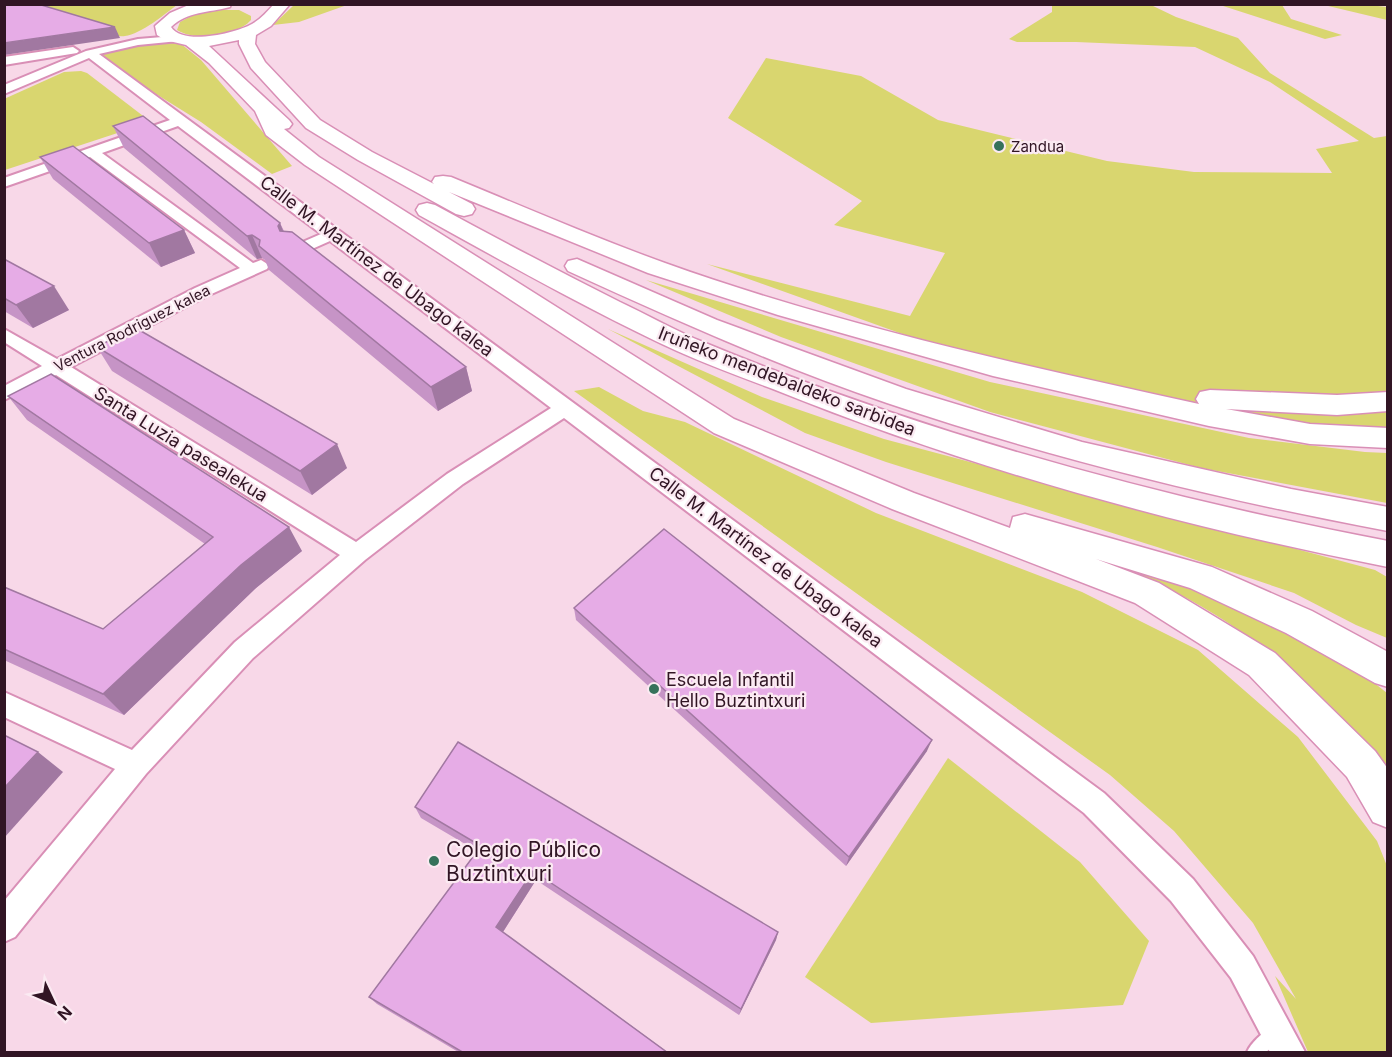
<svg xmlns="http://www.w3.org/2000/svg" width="1392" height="1057" font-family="Inter,sans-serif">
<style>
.green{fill:#d9d66f}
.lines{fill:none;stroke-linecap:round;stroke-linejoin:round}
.lane-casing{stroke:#d98fb6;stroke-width:4}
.street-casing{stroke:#d98fb6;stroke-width:4}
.highway-casing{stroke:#d98fb6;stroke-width:3}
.lane{fill:#fff;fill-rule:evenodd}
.street{fill:#fff;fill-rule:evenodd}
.highway{fill:#fff;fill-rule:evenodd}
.wall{fill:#c694c6}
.shaded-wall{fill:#a178a1}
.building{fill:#e6ace6;stroke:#a178a1;stroke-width:1.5}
.poi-dot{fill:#36725b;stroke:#fbeaf2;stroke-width:2}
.labels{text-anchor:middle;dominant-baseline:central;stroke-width:4.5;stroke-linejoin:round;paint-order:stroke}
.far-poi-label{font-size:15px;fill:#311524;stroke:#fbeaf2;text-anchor:start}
.far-street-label{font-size:15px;fill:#311524;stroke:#fbeaf2}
.street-label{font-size:18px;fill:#311524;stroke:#fbeaf2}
.poi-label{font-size:18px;fill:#311524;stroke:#fbeaf2;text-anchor:start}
.near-poi-label{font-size:21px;fill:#311524;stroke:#fbeaf2;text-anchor:start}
</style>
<rect width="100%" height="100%" fill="#f8d8e8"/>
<!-- green -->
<g class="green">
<path d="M43,5H177C165,14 141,34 125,36C108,39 60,14 43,5Z"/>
<polygon points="294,5 294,4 347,5 299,22 273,25"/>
<polygon points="1052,5 1151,5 1176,17 1238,38 1270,73 1374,138 1387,136 1387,438 1003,370 707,264 910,316 945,253 834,225 862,201 728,118 766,58 861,76 938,120 1107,161 1194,172 1332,173 1316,149 1359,141 1270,82 1195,47 1076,42 1017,42 1009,39 1052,12"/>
<polygon points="1220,5 1282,5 1291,19 1342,35 1325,39"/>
<polygon points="1324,5 1369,5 1387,7 1387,20"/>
<path d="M218,10H239L251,16V20C237,36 196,42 177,30L180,22L195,14Z"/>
<polygon points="175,39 201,60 292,166 272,174 201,122 90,53"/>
<polygon points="81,71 87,73 151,122 5,170 4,99 64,72"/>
<polygon points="646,280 990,382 1249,438 1365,452 1387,453 1387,503 1201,468 990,412 781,337"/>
<polygon points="608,329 762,397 884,439 1375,570 1387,577 1387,638 1356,625 1294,593 1157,547 886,462 805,433"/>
<polygon points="599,387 643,411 685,422 876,513 1082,592 1198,650 1298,737 1377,841 1387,866 1387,1052 1308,1052 1275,976 1296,999 1253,923 1174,831 1110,775 574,391"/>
<path d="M1105,562L1227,598L1368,678L1387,693V769C1330,697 1259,636 1177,593C1155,580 1129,572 1105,562Z"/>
<polygon points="948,758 1080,862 1149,941 1123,1005 871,1023 805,977"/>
</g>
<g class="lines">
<defs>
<path id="lane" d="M1275,1026L1281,1028L1283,1034L1281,1040L1266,1052H1247C1251,1042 1265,1030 1275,1026Z"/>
<g id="street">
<path d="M175,36L181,39L179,41L138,45L99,54L1104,793L1193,879L1253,956L1305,1052H1270L1231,978L1171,901L1084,813L564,418L463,484L365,560L253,658L146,774L15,937L4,942V901L115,769L4,717V692L132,750L235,642L340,555L56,375L4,400V386L42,366L4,342V329L57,359L195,288L240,268L90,157L4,187V178L170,120L89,58L4,94V85L86,51L138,39ZM178,126L321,234L291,247L289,250L291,253H303L330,241L551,408L447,474L356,542L71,367L207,296L267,269L269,265L261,260L253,263L102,153Z"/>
<polygon points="73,47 79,51 77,53 4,65 4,57"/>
</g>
<g id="highway">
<path d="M191,4H231L230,7C208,13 188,11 171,27C183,46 236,33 252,24C261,19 267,12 274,4H290L271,26L256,35L255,44L265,62L320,120L372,152L434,184L432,182L435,177L443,176L451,177C522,206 593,237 665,263C838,325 1020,365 1199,404L1196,399L1200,392L1210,390L1337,395L1388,392V411L1337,415L1226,409L1310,424L1388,428V448L1310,444L1209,426L993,376L778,315L648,273L449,192L472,204L475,209L472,214L464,216L456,214L358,160L306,128L251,68L239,44V40L209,46L289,120L292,124L289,128L284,129L319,157L734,419L914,493L1010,528L1013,517L1025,514L1212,567L1312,611L1388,652V687L1375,683L1286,633L1190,588L1096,559L1159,583L1275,653L1375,751L1388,769V828L1373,822L1347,777L1249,675L1135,603L892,509L714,433L305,165L266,135L255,111L209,63L186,45L165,40L157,35L155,26L170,13Z"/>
<path d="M427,203L435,205C496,238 558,271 620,302C646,314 672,329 698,340C920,432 1152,496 1388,541V567C1179,526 971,469 773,389C741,377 708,365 677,351C589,310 504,262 419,215L416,210L419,205Z"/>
<path d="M577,259L717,320L906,389L1082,442L1291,489L1388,507V531C1218,499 1050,458 887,403C778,366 673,319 568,271L565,266L568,261Z"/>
</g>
</defs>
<!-- lane casing -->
<use href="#lane" class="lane-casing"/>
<!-- street casing -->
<use href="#street" class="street-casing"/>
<!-- highway casing -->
<use href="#highway" class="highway-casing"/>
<!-- lane -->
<use href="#lane" class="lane"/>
<!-- street -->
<use href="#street" class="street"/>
<!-- highway -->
<use href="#highway" class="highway"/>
</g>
<!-- wall -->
<g class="wall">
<polygon points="113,126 280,223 284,231 466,367 472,391 438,411 269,270 265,260 262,258 257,259 124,148"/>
<polygon points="40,157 184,230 195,253 161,267 53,179"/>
<polygon points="4,259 69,310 33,328 4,311"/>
<polygon points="97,347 347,468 312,495 112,371"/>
<polygon points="8,396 302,551 256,588 124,715 4,660 4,587 103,629 205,544 27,420"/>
<polygon points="574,608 927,751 846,866 576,620"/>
<polygon points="415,807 778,932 776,940 739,1015 536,880 503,932 669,1053 460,1053 377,1004 369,997 477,851 421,818"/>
</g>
<!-- shaded-wall -->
<g class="shaded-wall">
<polygon points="115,27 120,38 4,55 4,43"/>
<polygon points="280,223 289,246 287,249 278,226"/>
<polygon points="184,230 195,253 161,267 149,243"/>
<polygon points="252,235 262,258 257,259 247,236"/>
<polygon points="54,286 69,310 33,328 16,305"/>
<polygon points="466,367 472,391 438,411 431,387"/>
<polygon points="337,444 347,468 312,495 300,471"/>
<polygon points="289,527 302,551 256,588 124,715 103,694 241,565"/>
<polygon points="932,740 927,751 846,866 849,857"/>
<polygon points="38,752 63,772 4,838 4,788"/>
<polygon points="533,871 536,880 501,935 496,927"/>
<polygon points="778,932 776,940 739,1015 741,1009"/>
</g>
<!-- building -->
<g class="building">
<polygon points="4,4 38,4 115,27 4,43"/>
<polygon points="143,116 280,223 278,226 280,231 292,232 466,367 431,387 259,246 260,240 252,235 247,236 113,126"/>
<polygon points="73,146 184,230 149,243 40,157"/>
<polygon points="4,259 54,286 16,305 4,298"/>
<polygon points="134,327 337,444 300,471 97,347"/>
<polygon points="51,374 289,527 241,565 103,694 4,649 4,587 103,629 213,537 8,396"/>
<polygon points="664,529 932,740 849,857 574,608"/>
<polygon points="4,735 38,752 4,788"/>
<polygon points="458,742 778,932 741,1009 533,871 496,927 668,1053 464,1053 369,997 481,846 415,807"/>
</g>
<!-- markers -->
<g class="poi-dot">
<circle cx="999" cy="146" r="6"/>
<circle cx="654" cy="689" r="6"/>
<circle cx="434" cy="861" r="6"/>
</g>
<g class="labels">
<!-- far-poi labels -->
<g class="far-poi-label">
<text x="1011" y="146">Zandua</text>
</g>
<!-- far-street labels -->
<g class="far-street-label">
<text transform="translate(132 328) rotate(-27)">Ventura Rodriguez kalea</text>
</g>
<!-- street labels -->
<g class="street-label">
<text transform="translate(377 266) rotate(37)">Calle M. Martínez de Ubago kalea</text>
<text transform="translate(787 381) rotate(21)">Iruñeko mendebaldeko sarbidea</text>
<text transform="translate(181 444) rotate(32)">Santa Luzia pasealekua</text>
<text transform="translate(766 557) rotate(37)">Calle M. Martínez de Ubago kalea</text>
</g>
<!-- poi labels -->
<g class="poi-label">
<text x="666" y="679">Escuela Infantil<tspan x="666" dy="21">Hello Buztintxuri</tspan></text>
</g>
<!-- near-poi labels -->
<g class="near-poi-label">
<text x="446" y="849">Colegio Público<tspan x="446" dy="24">Buztintxuri</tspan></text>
</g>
</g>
<!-- border -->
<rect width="1392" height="1057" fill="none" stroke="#311524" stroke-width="12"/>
<!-- north arrow -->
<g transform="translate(54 1003) rotate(134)" stroke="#fbeaf2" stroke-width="4.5" paint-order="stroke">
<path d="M0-4.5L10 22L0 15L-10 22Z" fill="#311524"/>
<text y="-9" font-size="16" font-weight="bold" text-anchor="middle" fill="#311524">N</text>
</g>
</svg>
